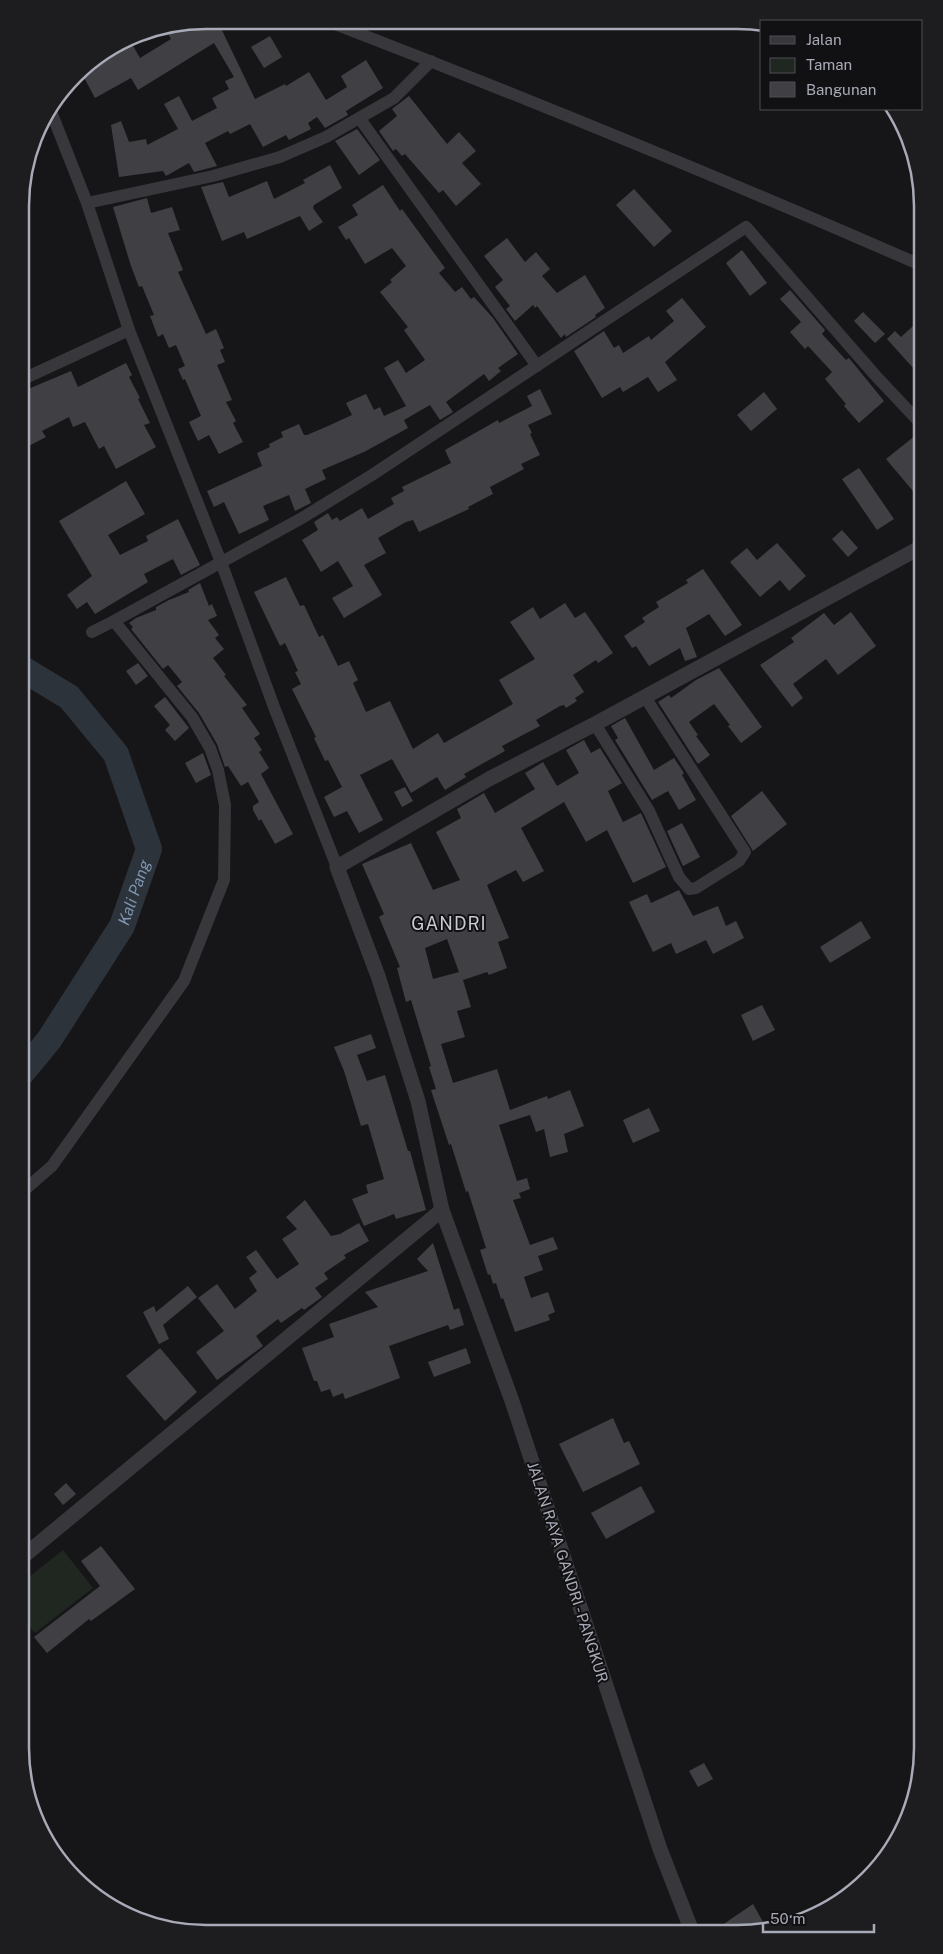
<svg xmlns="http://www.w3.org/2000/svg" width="943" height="1954" font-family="'Public Sans',sans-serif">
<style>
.green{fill:#202721}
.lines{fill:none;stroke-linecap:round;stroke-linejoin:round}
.river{stroke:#2c333b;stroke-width:26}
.building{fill:#404044;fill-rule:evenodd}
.minor{stroke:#37373c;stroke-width:12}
.tertiary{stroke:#37373c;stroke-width:15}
.labels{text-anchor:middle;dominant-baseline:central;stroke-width:4;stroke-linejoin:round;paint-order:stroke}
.street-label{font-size:15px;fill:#a8abb7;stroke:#111012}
.water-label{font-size:16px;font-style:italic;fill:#7f96b1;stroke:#111012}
.quarter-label{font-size:18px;letter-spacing:1px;fill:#c9cbd3;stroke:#111012}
.rim{fill:none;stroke:#a8abb7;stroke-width:2.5}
</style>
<rect width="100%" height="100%" fill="#161517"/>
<!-- green -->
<polygon class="green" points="63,1550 93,1588 35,1633 20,1615 20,1584"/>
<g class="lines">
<!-- river -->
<path class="river" id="s1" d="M21,1074L49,1040L122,926L149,849L116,754L69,697L21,668"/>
</g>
<!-- building -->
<g class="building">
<polygon points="206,20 217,20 255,99 285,84 286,86 309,72 326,100 347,87 341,76 366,60 383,88 346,111 348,115 325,128 317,117 308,123 311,129 289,140 286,135 263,147 250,124 230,134 228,131 205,143 217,166 194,172 189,163 166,176 163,171 119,177 111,125 121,121 129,142 146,139 147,145 178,129 164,104 179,96 192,121 217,108 212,98 229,89 225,81 234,77 214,43 138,90 131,78 95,98 80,70 83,66 112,48 115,54 132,44 140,58 171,39 165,28"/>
<polygon points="270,36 282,57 264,68 251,47"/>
<polygon points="409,96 447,144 459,132 476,151 462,163 481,184 456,206 443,190 439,193 405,154 402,156 396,149 393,151 379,131 397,116 392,109"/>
<polygon points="357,129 380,160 359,175 335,141"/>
<polygon points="330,165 342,188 314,205 313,208 323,222 309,231 300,216 247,239 244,232 222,241 201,187 223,182 229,197 267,181 274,199 305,183 303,180"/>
<polygon points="383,185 400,211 402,209 445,268 439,273 455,292 462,287 471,299 474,297 493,318 518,354 498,368 501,371 489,381 484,374 446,402 453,412 440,420 430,405 404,420 408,428 364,452 322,470 326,479 305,489 311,503 295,511 289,495 263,506 269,520 239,534 224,502 214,507 207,491 262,466 257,453 270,447 269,444 283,437 281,432 299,424 304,435 307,435 328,426 352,415 346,403 366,394 374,410 380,407 384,416 406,406 384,368 398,360 406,373 425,360 404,330 408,327 380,292 392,282 390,280 406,266 392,248 365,264 349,238 346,240 338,227 358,215 352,205"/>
<polygon points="634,189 672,231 654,247 616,205"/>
<polygon points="147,198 151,213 172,207 180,230 168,233 183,270 178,272 206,334 216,329 224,348 220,350 225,362 217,365 232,400 226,402 236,421 233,423 243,442 219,454 209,435 198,441 189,422 201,416 185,379 183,380 178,369 185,366 176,345 169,348 163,334 158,337 150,316 154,315 142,286 139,287 131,266 113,207"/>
<polygon points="507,238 525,262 536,252 550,269 542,276 557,293 585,275 605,308 595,315 596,317 566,337 565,334 561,338 537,306 535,308 533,305 515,321 506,309 510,306 495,287 503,280 484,256"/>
<polygon points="742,250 767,283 750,296 726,263"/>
<polygon points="790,290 825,330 822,334 846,360 849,358 884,401 859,423 844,406 846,404 825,379 832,372 808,346 805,349 790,332 801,322 780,299"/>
<polygon points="682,298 706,327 665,362 677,380 658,392 648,377 623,392 620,387 602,398 574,351 604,331 614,348 619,345 623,353 649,336 651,340 674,321 666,311"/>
<polygon points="863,312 885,334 875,343 854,321"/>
<polygon points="923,317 923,379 887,339 895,331 901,337"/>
<polygon points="126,363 132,375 129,377 140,398 138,399 150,423 144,425 156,447 116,469 104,446 99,449 85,422 73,427 69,417 42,431 46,437 21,450 21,392 71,371 78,387"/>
<polygon points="540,389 552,414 528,425 532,433 530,434 540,455 521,464 524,469 490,487 493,494 468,507 469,509 419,532 413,520 406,522 378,538 386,553 364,565 382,595 344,618 332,598 353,586 338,561 321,572 302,540 318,530 314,522 328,513 332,520 337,517 340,521 362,508 368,519 394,504 391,498 404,491 402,487 451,463 445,450 498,420 499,423 532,406 527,396"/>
<polygon points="764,392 777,409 751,431 737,415"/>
<polygon points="916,435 923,443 923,503 886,459"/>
<polygon points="859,468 894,519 877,530 842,479"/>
<polygon points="126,481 145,514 108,535 120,555 148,541 146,536 178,519 200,565 181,575 173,559 144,574 148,582 95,614 87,602 77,609 67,595 92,576 59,521"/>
<polygon points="842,530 858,548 848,557 832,539"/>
<polygon points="777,543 806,576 789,591 780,580 760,597 730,562 747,548 757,560"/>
<polygon points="703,569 742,625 725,636 709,614 686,628 697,657 685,661 680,648 649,666 636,646 632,648 624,636 645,622 642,618 659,607 656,602 688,583 686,580"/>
<polygon points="286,577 300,606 304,605 319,637 323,635 338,666 349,661 358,680 353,683 366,712 390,701 413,749 438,733 444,743 513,704 499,680 535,659 510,622 533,607 540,619 565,603 575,618 585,612 613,653 598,663 596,660 573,675 584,692 575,698 577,701 566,708 564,705 560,706 536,720 540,726 502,746 505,751 464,774 466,777 445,790 437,777 411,793 392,759 360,775 383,820 359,833 347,811 334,817 324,797 342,787 328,760 325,761 314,738 316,737 292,689 301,684 295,672 298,671 285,643 280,646 254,592"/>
<polygon points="200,583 209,606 212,604 217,616 208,620 219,635 215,638 224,649 213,658 226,675 224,676 247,705 242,708 260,734 254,738 262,750 259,752 269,768 261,774 293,834 275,844 261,819 259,821 253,810 253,806 259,802 248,782 241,786 228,766 225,767 217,744 199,713 177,686 182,682 168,665 163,669 131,629 133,627 129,623 136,618 156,610 156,607 169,600 189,592 188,590"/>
<polygon points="851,612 876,646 838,675 826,659 793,684 803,698 792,707 760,665 794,642 791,638 824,613 834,625"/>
<polygon points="138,663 148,676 136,685 126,671"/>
<polygon points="719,668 762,727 741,743 728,726 730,725 714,704 689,722 698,735 696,736 710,755 698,764 658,702 669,695 671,698 696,680"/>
<polygon points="165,697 189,728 175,741 165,730 170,725 154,706"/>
<polygon points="625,718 654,770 674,758 684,773 682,775 696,800 679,810 668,791 652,800 615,740 618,738 611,726"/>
<path d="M584,740L591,753L600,748L622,783L608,791L620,816L623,822L641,813L666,867L633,883L607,830L586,842L564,802L521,828L544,871L523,882L516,870L487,885L509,938L498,942L507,968L489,975L487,972L463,980L471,1007L457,1011L465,1037L441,1044L453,1083L497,1069L510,1110L547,1096L548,1099L570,1090L584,1126L564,1134L568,1152L550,1157L544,1129L536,1132L530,1115L499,1125L517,1181L527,1178L530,1189L519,1193L521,1198L513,1200L530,1245L553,1237L558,1249L538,1256L543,1270L524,1277L531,1298L548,1292L555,1312L548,1315L550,1320L515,1332L503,1298L501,1299L496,1283L493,1284L490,1274L488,1275L480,1250L486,1248L468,1191L466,1192L451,1144L449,1145L431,1090L436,1089L429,1067L431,1066L411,1000L406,1002L397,968L400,967L379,917L384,914L362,864L411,843L433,890L460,880L436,832L461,818L457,809L484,793L495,813L535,789L525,773L543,762L557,786L579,773L566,750ZM447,939L459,972L433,979L425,948Z"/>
<polygon points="203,753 211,775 196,783 185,763"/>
<polygon points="405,787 413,801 402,807 394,792"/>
<polygon points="762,791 787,824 753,851 731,816"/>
<polygon points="682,823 700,857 683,866 667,831"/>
<polygon points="679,890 693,916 718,906 726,926 736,921 744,938 713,954 706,940 676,954 671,943 653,952 629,902 647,894 651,903"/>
<polygon points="861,921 871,938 830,963 820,947"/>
<polygon points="762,1005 775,1030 753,1041 741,1015"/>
<polygon points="371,1034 376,1048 357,1055 367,1081 385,1075 408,1151 410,1151 426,1210 396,1219 394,1214 364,1226 352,1199 368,1193 366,1185 384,1179 368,1124 361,1126 344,1071 334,1047"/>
<polygon points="649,1108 660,1131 633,1143 623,1120"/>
<polygon points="305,1200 331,1236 340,1234 359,1223 369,1241 344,1255 346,1258 324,1273 328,1279 315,1288 322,1297 304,1310 302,1308 281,1323 278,1319 256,1336 263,1346 217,1380 196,1352 224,1331 198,1298 217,1284 235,1309 257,1291 249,1278 257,1272 246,1257 256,1250 277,1279 299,1264 282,1239 297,1229 286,1217"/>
<polygon points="433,1243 454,1310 459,1308 464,1325 450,1330 448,1325 389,1346 400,1378 345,1399 343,1393 333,1397 330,1389 321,1392 317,1381 314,1381 302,1348 334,1337 329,1324 378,1307 365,1292 428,1271 417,1259"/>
<polygon points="188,1286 197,1297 163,1325 169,1339 159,1344 143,1312 154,1306 156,1312"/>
<polygon points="160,1348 197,1392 165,1421 126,1376"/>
<polygon points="466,1348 471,1363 434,1377 428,1362"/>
<polygon points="613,1418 624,1443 629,1441 640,1464 583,1492 559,1444"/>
<polygon points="66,1483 76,1494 63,1505 54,1494"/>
<polygon points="641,1486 655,1512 606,1539 591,1513"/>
<polygon points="101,1546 135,1589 91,1621 89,1619 47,1653 34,1637 100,1586 81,1561"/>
<polygon points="704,1763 713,1779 698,1787 689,1771"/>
<polygon points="753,1904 767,1929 737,1934 709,1934"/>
</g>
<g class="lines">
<!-- minor -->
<g class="minor">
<path d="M327,21C527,98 726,180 923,266"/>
<polyline points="50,109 87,203 129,330 221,562 274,707 337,867"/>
<polyline points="360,119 537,366"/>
<polyline points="87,203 213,176 280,157 326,137 394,98 431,61"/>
<polyline points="21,380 129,330"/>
<polyline points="92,632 114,621 302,518 372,475 746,227 875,375 923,426"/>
<polyline points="595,724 649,811 679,877 689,889 696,888 739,861 745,852 645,697"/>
<polyline points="21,1193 52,1166 184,981 224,880 225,805 218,770 210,748 192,717 114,621"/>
</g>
<!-- tertiary -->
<g class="tertiary">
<polyline points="20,1559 442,1210"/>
<polyline points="693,1934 660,1849 512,1401 442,1210 418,1101 378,976 337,867 489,779 595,724 923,546"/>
</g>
</g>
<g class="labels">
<!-- street labels -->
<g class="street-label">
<text transform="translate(568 1572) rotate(72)">JALAN RAYA GANDRI - PANGKUR</text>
</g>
<!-- water labels -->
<g class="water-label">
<text stroke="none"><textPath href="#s1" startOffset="215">Kali Pang</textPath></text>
</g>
<!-- quarter labels -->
<g class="quarter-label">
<text x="449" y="923">GANDRI</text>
</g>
</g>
<!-- crop -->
<path d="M0 0H943V1954H0ZM206 29H737A177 177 0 0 1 914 206V1748A177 177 0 0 1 737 1925H206A177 177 0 0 1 29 1748V206A177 177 0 0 1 206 29Z" fill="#1d1c1f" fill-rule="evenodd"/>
<path class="rim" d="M206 29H737A177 177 0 0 1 914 206V1748A177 177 0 0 1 737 1925H206A177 177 0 0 1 29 1748V206A177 177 0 0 1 206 29Z"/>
<!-- legend -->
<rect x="760" y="20" width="162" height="90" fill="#111012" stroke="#4d4e54"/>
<rect x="770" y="36" width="25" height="8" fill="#37373c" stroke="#4d4e54"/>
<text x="806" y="45" font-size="15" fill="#a8abb7">Jalan</text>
<rect x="770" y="58" width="25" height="15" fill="#202721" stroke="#4d4e54"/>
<text x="806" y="70" font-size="15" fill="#a8abb7">Taman</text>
<rect x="770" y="82" width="25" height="15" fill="#404044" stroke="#4d4e54"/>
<text x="806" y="95" font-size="15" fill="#a8abb7">Bangunan</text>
<!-- scale -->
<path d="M763 1924v8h111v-8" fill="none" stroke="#a8abb7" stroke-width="2.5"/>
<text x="770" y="1924" font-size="15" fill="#a8abb7" stroke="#111012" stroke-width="4" paint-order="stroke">50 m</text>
</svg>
